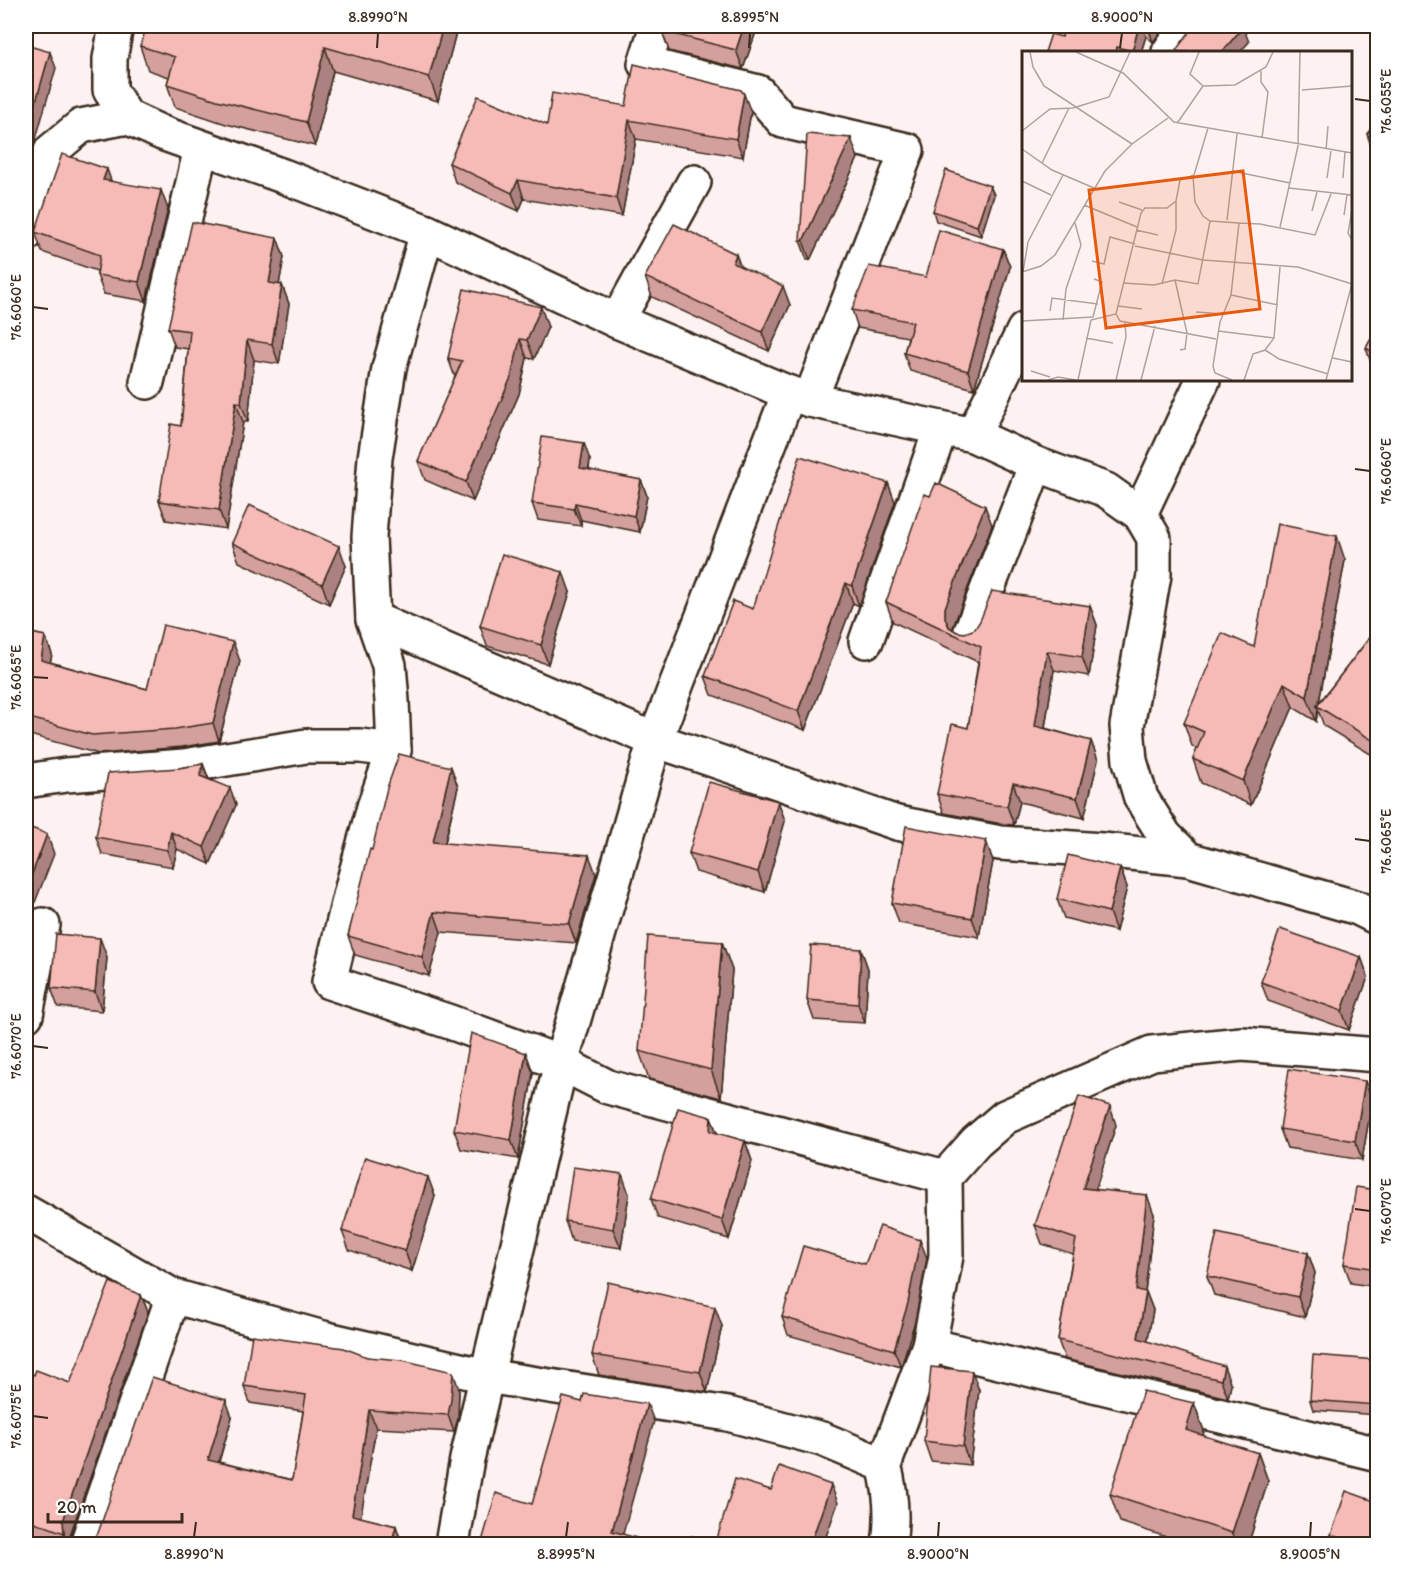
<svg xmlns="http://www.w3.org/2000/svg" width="1403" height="1570" font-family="Itim,sans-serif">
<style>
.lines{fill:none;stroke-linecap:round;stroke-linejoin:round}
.minor-casing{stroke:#3b2a1e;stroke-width:38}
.minor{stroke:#fff;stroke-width:33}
.wall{fill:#d4a09d;stroke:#3b2a1e;stroke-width:1.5}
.shaded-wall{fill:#ac8280;stroke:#3b2a1e;stroke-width:1.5}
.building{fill:#f6bab7;stroke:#3b2a1e;stroke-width:1.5}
.ticks{fill:none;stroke:#3b2a1e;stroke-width:2}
.inset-road{fill:none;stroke:#afa19d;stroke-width:1.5}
.view{fill:#e8590c;fill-opacity:0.15;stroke:#e8590c;stroke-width:3}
.inset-edge{fill:none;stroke:#3b2a1e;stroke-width:3}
.neatline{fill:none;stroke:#3b2a1e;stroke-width:2}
.ticks-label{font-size:15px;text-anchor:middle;fill:#3b2a1e}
</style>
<rect width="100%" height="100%" fill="#fdf1f1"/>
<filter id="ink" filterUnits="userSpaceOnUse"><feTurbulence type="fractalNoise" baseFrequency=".0167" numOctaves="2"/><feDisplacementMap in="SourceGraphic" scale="12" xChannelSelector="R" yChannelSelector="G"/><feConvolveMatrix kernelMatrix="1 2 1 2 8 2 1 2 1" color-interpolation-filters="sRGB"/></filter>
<g filter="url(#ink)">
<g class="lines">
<defs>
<g id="minor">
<polyline points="116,26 110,59 110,90 127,117 162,133 283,176 427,232 617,321 789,393 810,400 973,435 1036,464 1106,490 1140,514 1154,538 1154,575 1127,726 1130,761 1141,798 1165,836 1188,859 1358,908 1378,918"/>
<polyline points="657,26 645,64 758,92 783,121 907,150 810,400"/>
<polyline points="1169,52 1187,26"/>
<polyline points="427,232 389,368 375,458 369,537 373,619 389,665 392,701 394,750 374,807 353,884 329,982 450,1022 561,1063 608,1087 945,1177"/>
<polyline points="26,234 31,204 51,151 81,126 127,117"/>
<polyline points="617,321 694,182"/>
<polyline points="147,382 201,148"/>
<polyline points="973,435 1024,330"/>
<polyline points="1140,514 1203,380"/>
<polyline points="373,619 655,740 897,823 1000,843 1102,850 1188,859"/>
<polyline points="970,634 1036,464"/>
<polyline points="866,641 941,428"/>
<polyline points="26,781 66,775 184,766 306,746 360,746 394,750"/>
<polyline points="26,1015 43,925"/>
<path d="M26,1212L173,1296L323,1338L486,1376L728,1414L822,1439L884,1465C891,1491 893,1518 889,1544"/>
<polyline points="929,1345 1378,1454"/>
<polyline points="884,1465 929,1345 946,1256 945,1177 976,1142 1005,1117 1152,1053 1242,1044 1378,1055"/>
<polyline points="87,1544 173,1296"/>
<polyline points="452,1544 467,1459 561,1063 655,740 789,393"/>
</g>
</defs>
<!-- minor casing -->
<use href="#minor" class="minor-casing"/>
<!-- minor -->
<use href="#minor" class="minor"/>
</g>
<!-- wall -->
<g class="wall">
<polygon points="664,26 758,26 743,69 669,51 662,31"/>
<polygon points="1065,26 1165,26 1153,42 1146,36 1141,52 1045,52 1062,37"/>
<polygon points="455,36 438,101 333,71 315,146 226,124 175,107 167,84 169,77 148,70 140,46"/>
<polygon points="626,106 751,112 743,157 636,139 622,216 524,199 519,211 455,182 449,163 547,125"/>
<polygon points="1377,121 1377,153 1372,149 1367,134"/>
<polygon points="858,158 810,260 807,260 800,240"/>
<polygon points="111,181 168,209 146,301 104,294 97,275 97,271 42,252 35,232"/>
<polygon points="990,186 994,195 981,236 936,221 933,211"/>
<polygon points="277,238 284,257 279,284 282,285 289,304 279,364 254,360 248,422 243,422 226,529 166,520 159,501 181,426 188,349 175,347 168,328"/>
<polygon points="1003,249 1010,267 974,389 910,371 904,353 908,337 858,328 852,310 926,277"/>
<polygon points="740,266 790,305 769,351 652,297 645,277"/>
<polygon points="548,327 534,359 527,358 519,394 473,501 425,480 418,461 455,377 448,358"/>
<polygon points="1377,328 1377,367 1371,363 1366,348"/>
<polygon points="590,460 589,470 641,480 647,496 640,532 581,520 581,526 538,520 532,503"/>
<polygon points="888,483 895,502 859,606 853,603 805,730 712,695 705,676 753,609"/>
<polygon points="930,496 992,525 952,629 957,632 965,633 1090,606 1097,625 1089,676 1054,670 1045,728 1091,741 1098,760 1084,818 1020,802 1014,825 1002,824 944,813 937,794 968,728 978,662 893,622 886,602"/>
<polygon points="232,543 346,566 329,604 239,562"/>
<polygon points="1345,560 1319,703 1377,628 1377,758 1324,726 1318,710 1316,721 1293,707 1251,805 1201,783 1193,759 1197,749 1192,746 1184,723 1254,647"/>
<polygon points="570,592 548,664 487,646 480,626"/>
<polygon points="26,632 45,636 52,654 50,662 147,689 240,661 219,741 182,747 99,754 26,734"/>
<polygon points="203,764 209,779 230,788 236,805 210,864 177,849 173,867 102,854 96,837 179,768"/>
<polygon points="451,767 458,787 445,843 596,874 576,943 441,932 429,976 355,955 348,936 372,850"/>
<polygon points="778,801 785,821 765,892 696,872 689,853"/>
<polygon points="986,841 993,861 979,937 899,923 892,903"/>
<polygon points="1120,868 1127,887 1116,931 1064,918 1057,899"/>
<polygon points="722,942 732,970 721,1098 649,1079 639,1051"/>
<polygon points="861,949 868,969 865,1023 814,1020 807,1000"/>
<polygon points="107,957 102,1011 58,1007 51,988"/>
<polygon points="1361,957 1368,977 1349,1030 1268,1001 1261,982"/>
<polygon points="526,1053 533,1073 518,1159 461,1149 454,1130"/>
<polygon points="1365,1081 1372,1101 1362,1160 1287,1148 1280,1129"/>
<polygon points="711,1117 717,1133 745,1141 752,1161 729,1239 658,1218 651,1199"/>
<polygon points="1116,1125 1095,1190 1154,1214 1145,1292 1146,1292 1153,1310 1147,1341 1231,1385 1228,1398 1065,1359 1058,1340 1073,1254 1042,1244 1035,1225"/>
<polygon points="1377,1190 1377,1287 1351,1283 1344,1264"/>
<polygon points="629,1194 621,1248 572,1241 565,1221"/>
<polygon points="435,1196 412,1271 349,1250 342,1231"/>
<polygon points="1308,1253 1315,1273 1305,1317 1214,1295 1207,1276"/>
<polygon points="927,1258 915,1321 901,1367 788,1335 782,1317"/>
<polygon points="141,1295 148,1312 69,1538 70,1545 54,1545 26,1534 26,1371 34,1375 70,1383"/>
<polygon points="722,1326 707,1392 599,1375 592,1355"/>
<polygon points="367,1357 459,1389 458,1418 454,1432 376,1428 360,1517 396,1526 402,1545 91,1545 90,1542 232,1417 219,1462 292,1480 303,1411 250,1403 244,1386"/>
<polygon points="1377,1360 1377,1415 1313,1410 1310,1400"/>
<polygon points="979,1390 970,1465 931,1461 924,1441"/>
<polygon points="1194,1403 1204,1431 1203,1436 1258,1453 1268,1481 1248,1545 1191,1545 1120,1522 1110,1494"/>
<polygon points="1331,1535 1377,1545 1334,1545"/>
</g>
<!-- shaded-wall -->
<g class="shaded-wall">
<polygon points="443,26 452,26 455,36 438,101 429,77"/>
<polygon points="744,26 758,26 743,69 736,50"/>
<polygon points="1139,26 1142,26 1146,36 1141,52 1132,52"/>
<polygon points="1149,26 1165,26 1153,42 1148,27"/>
<polygon points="1243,27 1249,42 1240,52 1222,52"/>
<polygon points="325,47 333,71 315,146 306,122"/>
<polygon points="50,52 56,68 35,142 28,160 26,153 26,135"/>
<polygon points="744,94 751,112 743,157 736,139"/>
<polygon points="629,120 636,139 622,216 616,198"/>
<polygon points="851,138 858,158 810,260 803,241"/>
<polygon points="107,169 114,189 103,180"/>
<polygon points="518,180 524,199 519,211 512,193"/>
<polygon points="990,186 994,195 981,236 977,226"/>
<polygon points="161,190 168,209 146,301 139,282"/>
<polygon points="277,238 284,257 276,302 269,283"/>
<polygon points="1003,249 1010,267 974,389 968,371"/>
<polygon points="736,254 743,273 733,263"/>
<polygon points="282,285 289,304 279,364 272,344"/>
<polygon points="783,286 790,305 769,351 762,332"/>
<polygon points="541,307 548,327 534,359 527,340"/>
<polygon points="520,339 527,358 519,394 473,501 466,482"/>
<polygon points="247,340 254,360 248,422 241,403"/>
<polygon points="236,402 243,422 226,529 219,510"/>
<polygon points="584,443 590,460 586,485 580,468"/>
<polygon points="641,480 647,496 640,532 634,516"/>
<polygon points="888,483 895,502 859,606 852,586"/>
<polygon points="575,503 581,520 581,526 574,509"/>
<polygon points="985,506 992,525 953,627 952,633 945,618 945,608"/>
<polygon points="1337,536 1345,560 1318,707 1317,706 1318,710 1316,721 1307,697"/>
<polygon points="339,546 346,566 329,604 322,584"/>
<polygon points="563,572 570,592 548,664 541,645"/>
<polygon points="846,583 853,603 805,730 798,711"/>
<polygon points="1090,606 1097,625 1089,676 1082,657"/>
<polygon points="45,636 52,654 47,678 41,660"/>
<polygon points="233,642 240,661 219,741 213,723"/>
<polygon points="1047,651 1054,670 1042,745 1035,726"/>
<polygon points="1284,683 1293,707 1251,805 1243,781"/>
<polygon points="1091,741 1098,760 1084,818 1077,798"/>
<polygon points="203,764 209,781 200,776"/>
<polygon points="451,767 458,787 440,862 433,842"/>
<polygon points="1013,783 1020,802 1014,825 1007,806"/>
<polygon points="230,788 236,805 210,864 204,847"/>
<polygon points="778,801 785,821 765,892 758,872"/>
<polygon points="171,832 177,849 173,867 167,850"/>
<polygon points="47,834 54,854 32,910 28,913 26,921 26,890"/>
<polygon points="986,841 993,861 979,937 972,918"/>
<polygon points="589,855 596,874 576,943 569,924"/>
<polygon points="1120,868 1127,887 1116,931 1109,912"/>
<polygon points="434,912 441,932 429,976 422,957"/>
<polygon points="100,938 107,957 102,1011 95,992"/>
<polygon points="722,942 732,970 721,1098 711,1070"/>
<polygon points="861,949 868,969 865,1023 858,1004"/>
<polygon points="1361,957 1368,977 1349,1030 1342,1011"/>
<polygon points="526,1053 533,1073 518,1159 511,1140"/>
<polygon points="1365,1081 1372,1101 1362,1160 1355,1141"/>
<polygon points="1110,1106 1116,1125 1090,1207 1083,1188"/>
<polygon points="711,1117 718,1136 710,1131"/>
<polygon points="745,1141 752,1161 729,1239 722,1220"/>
<polygon points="622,1174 629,1194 621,1248 613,1229"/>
<polygon points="428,1177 435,1196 412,1271 405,1251"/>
<polygon points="1147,1195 1154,1214 1143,1309 1136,1290"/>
<polygon points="920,1240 927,1258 915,1321 901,1367 894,1350"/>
<polygon points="1308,1253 1315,1273 1305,1317 1298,1297"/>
<polygon points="1146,1292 1153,1310 1145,1356 1138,1338"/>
<polygon points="141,1295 148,1312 69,1538 70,1545 68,1545 64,1533 63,1521"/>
<polygon points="715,1307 722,1326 707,1392 700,1372"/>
<polygon points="1224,1366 1231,1385 1228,1398 1221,1380"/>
<polygon points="972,1371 979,1390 970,1465 963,1446"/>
<polygon points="453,1372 459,1389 458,1418 454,1432 448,1415"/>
<polygon points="226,1400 232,1417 214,1477 208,1460"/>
<polygon points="1194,1403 1204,1431 1196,1458 1186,1430"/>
<polygon points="647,1404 654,1421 620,1545 612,1531"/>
<polygon points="369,1410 376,1428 358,1533 352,1515"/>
<polygon points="1258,1453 1268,1481 1248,1545 1237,1545 1232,1533"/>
<polygon points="831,1485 838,1503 823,1545 810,1545"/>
<polygon points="396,1526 402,1544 402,1545 391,1545"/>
</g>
<!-- building -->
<g class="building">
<polygon points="147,26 443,26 429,77 325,47 306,122 217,100 167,84 175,57 140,46"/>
<polygon points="664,26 744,26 736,50 662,31"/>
<polygon points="1065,26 1139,26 1132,51 1117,47 1116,52 1045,52 1051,34 1062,37"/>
<polygon points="1194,26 1242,26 1243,27 1222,52 1179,52 1176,50"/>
<polygon points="26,45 50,52 29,126 26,135"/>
<polygon points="634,64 741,90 744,94 736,139 629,120 616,198 518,180 512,193 449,163 478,96 547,125 552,93 626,106"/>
<polygon points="1377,121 1377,143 1367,134"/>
<polygon points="807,134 851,138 803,241 800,240"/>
<polygon points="62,154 107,169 103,180 161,190 139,282 97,275 100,255 35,232"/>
<polygon points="946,170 990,186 977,226 933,211"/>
<polygon points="192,222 277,238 269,283 282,285 272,344 247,340 241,403 236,402 219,510 159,501 171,424 181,426 190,331 168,328"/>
<polygon points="674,224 736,254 733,263 783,286 762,332 645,277"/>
<polygon points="939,230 1003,249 968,371 904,353 913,322 852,310 869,266 926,277"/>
<polygon points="464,289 541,307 527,340 520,339 512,375 466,482 418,461 462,361 448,358"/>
<polygon points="1377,328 1377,355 1366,348"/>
<polygon points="542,437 584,443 580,468 641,480 634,516 575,503 574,509 532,503"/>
<polygon points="800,456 888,483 852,586 846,583 798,711 705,676 733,601 753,609"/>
<polygon points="936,483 985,506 945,608 945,618 949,627 957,632 965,633 975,629 980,621 992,591 1090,606 1082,657 1047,651 1035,726 1091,741 1077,798 1013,783 1007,806 995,805 937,794 952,724 968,728 981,647 886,602 924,494 930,496"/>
<polygon points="249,505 339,546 322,584 232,543"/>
<polygon points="1277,524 1337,536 1307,697 1284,683 1243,781 1193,759 1204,732 1184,723 1222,633 1254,647"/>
<polygon points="502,554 563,572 541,645 480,626"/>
<polygon points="163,625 233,642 213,723 175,729 92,735 26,717 26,632 45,636 41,660 147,689"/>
<polygon points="1377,628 1377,743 1317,706"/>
<polygon points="399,754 451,767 433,842 589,855 569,924 434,912 422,957 348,936 370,849 372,850 387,788"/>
<polygon points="203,764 200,776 230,788 204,847 171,832 167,850 96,837 108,773 179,768"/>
<polygon points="709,782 778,801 758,872 689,853"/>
<polygon points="26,826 47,834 26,890"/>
<polygon points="906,826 986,841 972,918 892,903"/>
<polygon points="1068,855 1120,868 1109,912 1057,899"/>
<polygon points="1280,929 1361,957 1342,1011 1261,982"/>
<polygon points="56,934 100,938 95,992 51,988"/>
<polygon points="648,936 722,942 711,1070 639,1051"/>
<polygon points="811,945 861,949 858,1004 807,1000"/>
<polygon points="471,1033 526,1053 511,1140 454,1130"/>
<polygon points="1289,1069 1365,1081 1355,1141 1280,1129"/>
<polygon points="1079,1096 1110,1106 1083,1188 1147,1195 1136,1290 1146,1292 1138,1338 1224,1366 1221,1380 1058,1340 1076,1239 1035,1225"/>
<polygon points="678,1108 711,1117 710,1131 745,1141 722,1220 651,1199"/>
<polygon points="365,1157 428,1177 405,1251 342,1231"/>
<polygon points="573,1167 622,1174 613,1229 565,1221"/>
<polygon points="1356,1187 1377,1190 1377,1269 1344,1264"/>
<polygon points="880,1226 920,1240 908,1303 894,1350 782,1317 803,1246 865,1264"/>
<polygon points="1217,1233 1308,1253 1298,1297 1207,1276"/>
<polygon points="110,1282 141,1295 63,1521 64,1533 26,1519 26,1371 34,1375 36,1370 70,1383"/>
<polygon points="608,1282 715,1307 700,1372 592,1355"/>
<polygon points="252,1335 344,1348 367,1357 402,1360 453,1372 451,1400 448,1415 369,1410 352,1515 396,1526 391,1545 96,1545 90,1542 93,1540 98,1533 152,1377 226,1400 208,1460 292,1480 306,1395 244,1386"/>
<polygon points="1313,1355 1377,1360 1377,1405 1310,1400"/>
<polygon points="931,1367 972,1371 963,1446 924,1441"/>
<polygon points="1143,1391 1194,1403 1186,1430 1258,1453 1232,1533 1110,1494"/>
<polygon points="584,1394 647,1404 612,1531 661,1545 481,1545 496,1493 532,1504 563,1397 582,1402"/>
<polygon points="779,1466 831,1485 810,1545 689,1545 691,1536 716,1542 735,1479 771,1490"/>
<polygon points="1346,1491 1377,1502 1377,1545 1360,1545 1331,1535"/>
</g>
</g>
<!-- ticks -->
<path class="ticks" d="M377,48L378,33M749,48L750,33M1120,48L1122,33M1355,99L1370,101M33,307L48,309M1355,469L1370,471M33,677L48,678M1355,839L1370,841M33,1046L48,1048M1355,1209L1370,1211M33,1416L48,1418M194,1537L196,1522M566,1537L568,1522M938,1537L939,1522M1310,1537L1311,1522"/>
<!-- overview -->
<g transform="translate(1022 51)">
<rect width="330" height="330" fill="#fdf1f1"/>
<path class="inset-road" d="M8,1L11,16L22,35L110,93M54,1L101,22L152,71L330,102M177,1L168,23L181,35M239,20V31L246,41L240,87M280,39L330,35M156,71L181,35L213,34L244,16L251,1M0,80L28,58L51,57L87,46L108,1M0,98L30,119L72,137M304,99L306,75M20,112L47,57M210,120L268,132M171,126L173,151L181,165L188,170L217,172M305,127L309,100M321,127L323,101M0,130L29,144M267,137L330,144M97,151L120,159M62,154L115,176M330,159L326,182L330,189M290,160L295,141M322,164L325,144M205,169L215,83M258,176L276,95L278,1M114,179L136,184M113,195L181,209L276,216L330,233M70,210L82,213L88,186L113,193M0,221L19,215L33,204L83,120L110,93L146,67M1,221L6,191L41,124M153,229L165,282L163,298L158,299M101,232L132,234L153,229L176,233L188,170M140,233L154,179V150M209,244L256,254M96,255L120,258M28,260L30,247L76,253M174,261L201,263M94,263L98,270L194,288M41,269L44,238L59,194L53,172M0,270L71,266L80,231L72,228M196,280L252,287M64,287L91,292M243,299L257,308L306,323M311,307L330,311M9,320L28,326M26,329L36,326L54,329M56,329L69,269L94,263L119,162L123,157H145L154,150L158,129L172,124L186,77M94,329L104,286L103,271M119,329L133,275M210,329L193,322L191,315L198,271L209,244L217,172L238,173L293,184L309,143M222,329L231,303L243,299L252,287L258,216M304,329L330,233"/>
<path class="view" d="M221,120L238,258L84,277L67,139Z"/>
<rect width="330" height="330" class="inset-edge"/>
</g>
<!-- margin -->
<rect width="1403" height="1570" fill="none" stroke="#fff" stroke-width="66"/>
<!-- scale -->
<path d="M48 1513v9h134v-9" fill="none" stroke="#3b2a1e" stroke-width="3"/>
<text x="57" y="1513" font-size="18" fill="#3b2a1e" stroke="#ffffff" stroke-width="4.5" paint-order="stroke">20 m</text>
<rect x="33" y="33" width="1337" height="1504" class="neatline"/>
<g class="ticks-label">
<text x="378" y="22">8.8990°N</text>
<text x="750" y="22">8.8995°N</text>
<text x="1122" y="22">8.9000°N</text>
<text transform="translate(1386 101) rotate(-90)" y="5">76.6055°E</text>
<text transform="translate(16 307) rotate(-90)" y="5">76.6060°E</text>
<text transform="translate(1386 471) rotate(-90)" y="5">76.6060°E</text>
<text transform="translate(16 677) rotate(-90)" y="5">76.6065°E</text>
<text transform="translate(1386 841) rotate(-90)" y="5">76.6065°E</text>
<text transform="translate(16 1046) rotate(-90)" y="5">76.6070°E</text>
<text transform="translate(1386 1211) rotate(-90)" y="5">76.6070°E</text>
<text transform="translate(16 1416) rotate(-90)" y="5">76.6075°E</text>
<text x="194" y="1559">8.8990°N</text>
<text x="566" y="1559">8.8995°N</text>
<text x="938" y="1559">8.9000°N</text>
<text x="1310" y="1559">8.9005°N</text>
</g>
</svg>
